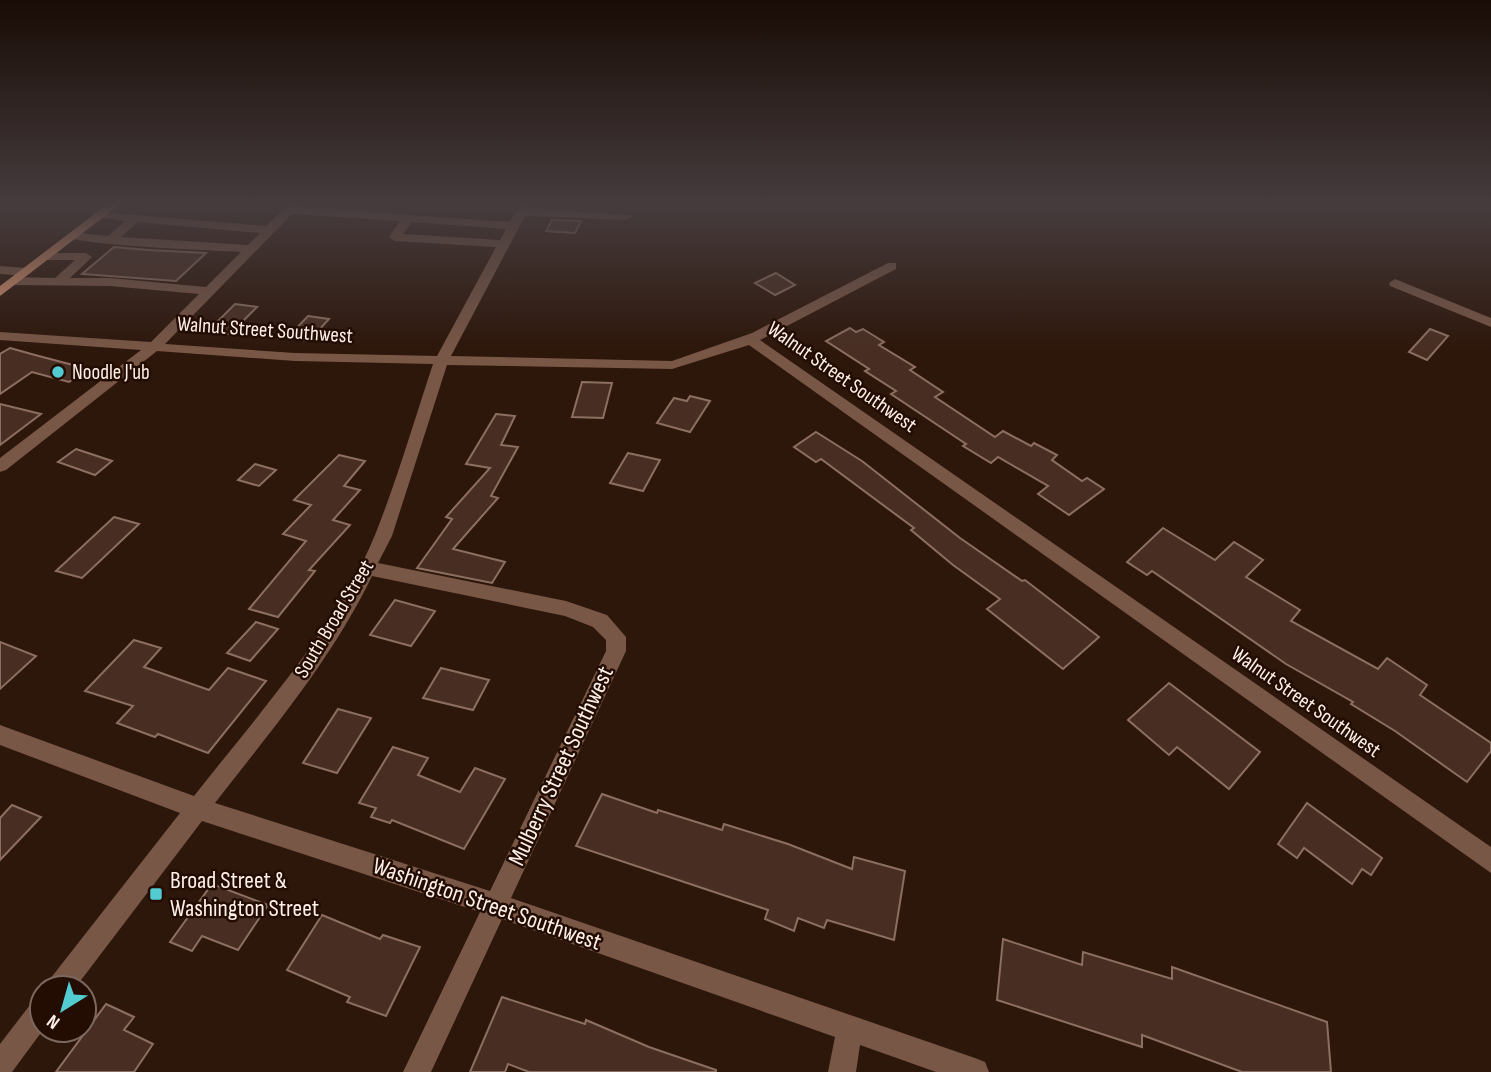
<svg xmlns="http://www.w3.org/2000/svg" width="1491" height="1072" font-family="'Sofia Sans Condensed',sans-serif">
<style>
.building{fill:#482e22;stroke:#8c6f61;stroke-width:2}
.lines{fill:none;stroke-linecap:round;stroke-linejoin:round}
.minor{fill:#795746;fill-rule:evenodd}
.major{fill:#d8916d;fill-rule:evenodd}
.poi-dot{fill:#52ccd0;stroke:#230d03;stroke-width:2.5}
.labels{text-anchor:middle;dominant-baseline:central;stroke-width:5;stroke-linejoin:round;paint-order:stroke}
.street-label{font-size:21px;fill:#fef0e9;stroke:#230d03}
.poi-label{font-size:21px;fill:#fef0e9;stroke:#230d03;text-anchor:start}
.near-street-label{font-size:24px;fill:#fef0e9;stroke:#230d03}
.near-poi-label{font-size:24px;fill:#fef0e9;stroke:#230d03;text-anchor:start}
</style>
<rect width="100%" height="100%" fill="#2d160a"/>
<!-- building -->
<g class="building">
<polygon points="552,220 581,221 575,233 546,231"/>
<polygon points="114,247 148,250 206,253 176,281 82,274"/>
<polygon points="776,273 795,285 775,295 755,283"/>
<polygon points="235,304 257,307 230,334 207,332"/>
<polygon points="308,316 329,319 309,341 287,338"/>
<polygon points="850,328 856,332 863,329 884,342 879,345 915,367 910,370 943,392 935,397 995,437 1003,431 1031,446 1034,443 1057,455 1052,460 1082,481 1087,478 1104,489 1069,515 1038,494 1048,486 998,457 991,463 963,446 966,444 891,394 896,391 865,371 869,369 826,341"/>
<polygon points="1430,329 1448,336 1427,360 1409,352"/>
<polygon points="10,348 35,355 88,369 69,382 32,372 0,394 0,354"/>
<polygon points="582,382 612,383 603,418 572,417"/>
<polygon points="690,396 710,401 690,432 657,423 674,398 687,401"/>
<polygon points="0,404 41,414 0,445"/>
<polygon points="496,414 515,416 501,445 518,447 491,496 498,498 453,549 505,562 492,583 417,568 452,519 446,517 490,468 466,464"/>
<polygon points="816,432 862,461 960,538 1022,581 1025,580 1099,637 1063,669 987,609 1000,599 953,565 911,530 914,528 821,459 816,462 794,447"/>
<polygon points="76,449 112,461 95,475 58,462"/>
<polygon points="628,453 660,460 643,491 610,483"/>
<polygon points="339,455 365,461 344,486 360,490 333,520 350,525 309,570 315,571 278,617 249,609 306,541 283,534 311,505 294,500"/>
<polygon points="255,464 276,470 259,486 238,480"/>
<polygon points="114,517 139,524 82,578 56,571"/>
<polygon points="1163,528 1215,560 1234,542 1263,560 1246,577 1300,610 1291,621 1378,669 1387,658 1427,685 1420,695 1491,743 1491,751 1467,782 1395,731 1351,704 1353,702 1286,664 1152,571 1147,575 1127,562"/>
<polygon points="395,600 435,611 411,646 370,635"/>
<polygon points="256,622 278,629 250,661 227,653"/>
<polygon points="134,640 161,648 144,667 209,690 228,668 266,681 208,753 158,734 155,737 117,723 133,706 85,691"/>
<polygon points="0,642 36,656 0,689"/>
<polygon points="441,668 489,680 473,710 423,698"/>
<polygon points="1169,683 1260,752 1229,789 1177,747 1169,755 1128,720"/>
<polygon points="338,709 371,718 337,773 303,763"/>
<polygon points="393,747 428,758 418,775 460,792 475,768 505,779 464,849 392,820 390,823 371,817 376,808 359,803"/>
<polygon points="602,794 657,813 658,810 722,830 724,824 788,844 852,869 854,857 905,871 894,940 827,920 824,928 798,918 794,931 765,919 768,910 576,846"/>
<polygon points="1307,803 1382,858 1371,875 1362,869 1352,884 1304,848 1297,858 1278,844"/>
<polygon points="12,805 41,817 0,860 0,818"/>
<polygon points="212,884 268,905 238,950 202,936 192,951 170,942"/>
<polygon points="322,915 380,939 383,935 420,947 386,1016 347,1002 350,997 287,970"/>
<polygon points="1003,939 1082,965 1083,952 1172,979 1172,967 1327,1022 1331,1072 1242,1072 1142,1035 1142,1047 997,1000"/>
<polygon points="502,997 585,1024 586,1020 649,1047 716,1070 716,1072 529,1072 508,1064 505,1072 470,1072"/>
<polygon points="106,1004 134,1017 124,1030 153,1044 134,1072 56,1072"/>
</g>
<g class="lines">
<!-- minor -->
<g class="minor">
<path d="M290,203H301L298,207L510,222L521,203H531L529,209L630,215L632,217L626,220L525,216L451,356L672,361L752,333L888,263H896V269L760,340L1491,847V873L749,345L672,369L447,365L392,536L378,563L566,601L607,615L626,637V651L511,898L975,1058L985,1062L989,1072H936L860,1045L856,1072H828L835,1037L502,919L431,1072H403L480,912L202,821L75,988H46L50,979L180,813L0,745V725L194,796C255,718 337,627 375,535C397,480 414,421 433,364L295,361L157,351L6,470L0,472V458L141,350L0,340V332L151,342L199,294L110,286L14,285L8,281L14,277L55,278L75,260H47L43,259V253H86L92,257L70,278H110L206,287L241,252C214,250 79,246 66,236L72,232L108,236L125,221L96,217L94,215L100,212L266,226ZM292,214L400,221L389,237L395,241L496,247L437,356L295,353L165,344ZM138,222L260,233L248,245L121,237ZM412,222L506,229L500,240L403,234ZM372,576L565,616L593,627L606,640V651L490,891L215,803C271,731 332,659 372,576Z"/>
<polygon points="0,266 26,268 32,272 26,276 0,274"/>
<polygon points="1395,279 1491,318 1491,327 1390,286 1389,283"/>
<polygon points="42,997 43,1030 12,1072 0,1072 0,1044 33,1001"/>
</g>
<!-- major -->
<polygon class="major" points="109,203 122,203 0,296 0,286"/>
</g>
<!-- sky -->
<linearGradient id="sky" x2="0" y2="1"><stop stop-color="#190c06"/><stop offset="0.58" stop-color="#463c3e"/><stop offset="1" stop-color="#463c3e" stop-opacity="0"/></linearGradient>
<rect width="1491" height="353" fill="url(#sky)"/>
<!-- markers -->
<g class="poi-dot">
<circle cx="58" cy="372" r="7"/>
<rect x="149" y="887" width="14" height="14" rx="3.5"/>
</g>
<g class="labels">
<!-- street labels -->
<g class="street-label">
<text transform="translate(265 330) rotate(4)">Walnut Street Southwest</text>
<text transform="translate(842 377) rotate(35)">Walnut Street Southwest</text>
<text transform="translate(334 619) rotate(-59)">South Broad Street</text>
<text transform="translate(1306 702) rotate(35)">Walnut Street Southwest</text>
</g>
<!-- poi labels -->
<g class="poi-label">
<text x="72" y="372">Noodle J'ub</text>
</g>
<!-- near-street labels -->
<g class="near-street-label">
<text transform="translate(561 766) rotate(-65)">Mulberry Street Southwest</text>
<text transform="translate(487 904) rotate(19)">Washington Street Southwest</text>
</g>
<!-- near-poi labels -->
<g class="near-poi-label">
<text x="170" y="880">Broad Street &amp;<tspan x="170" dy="28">Washington Street</tspan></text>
</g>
</g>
<!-- north arrow -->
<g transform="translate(63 1009) rotate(217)"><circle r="33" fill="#230d03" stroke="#7b685f" stroke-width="2"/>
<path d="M0-5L12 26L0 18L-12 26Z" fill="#52ccd0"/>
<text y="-10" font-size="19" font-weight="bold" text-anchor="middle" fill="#fef0e9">N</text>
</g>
</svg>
